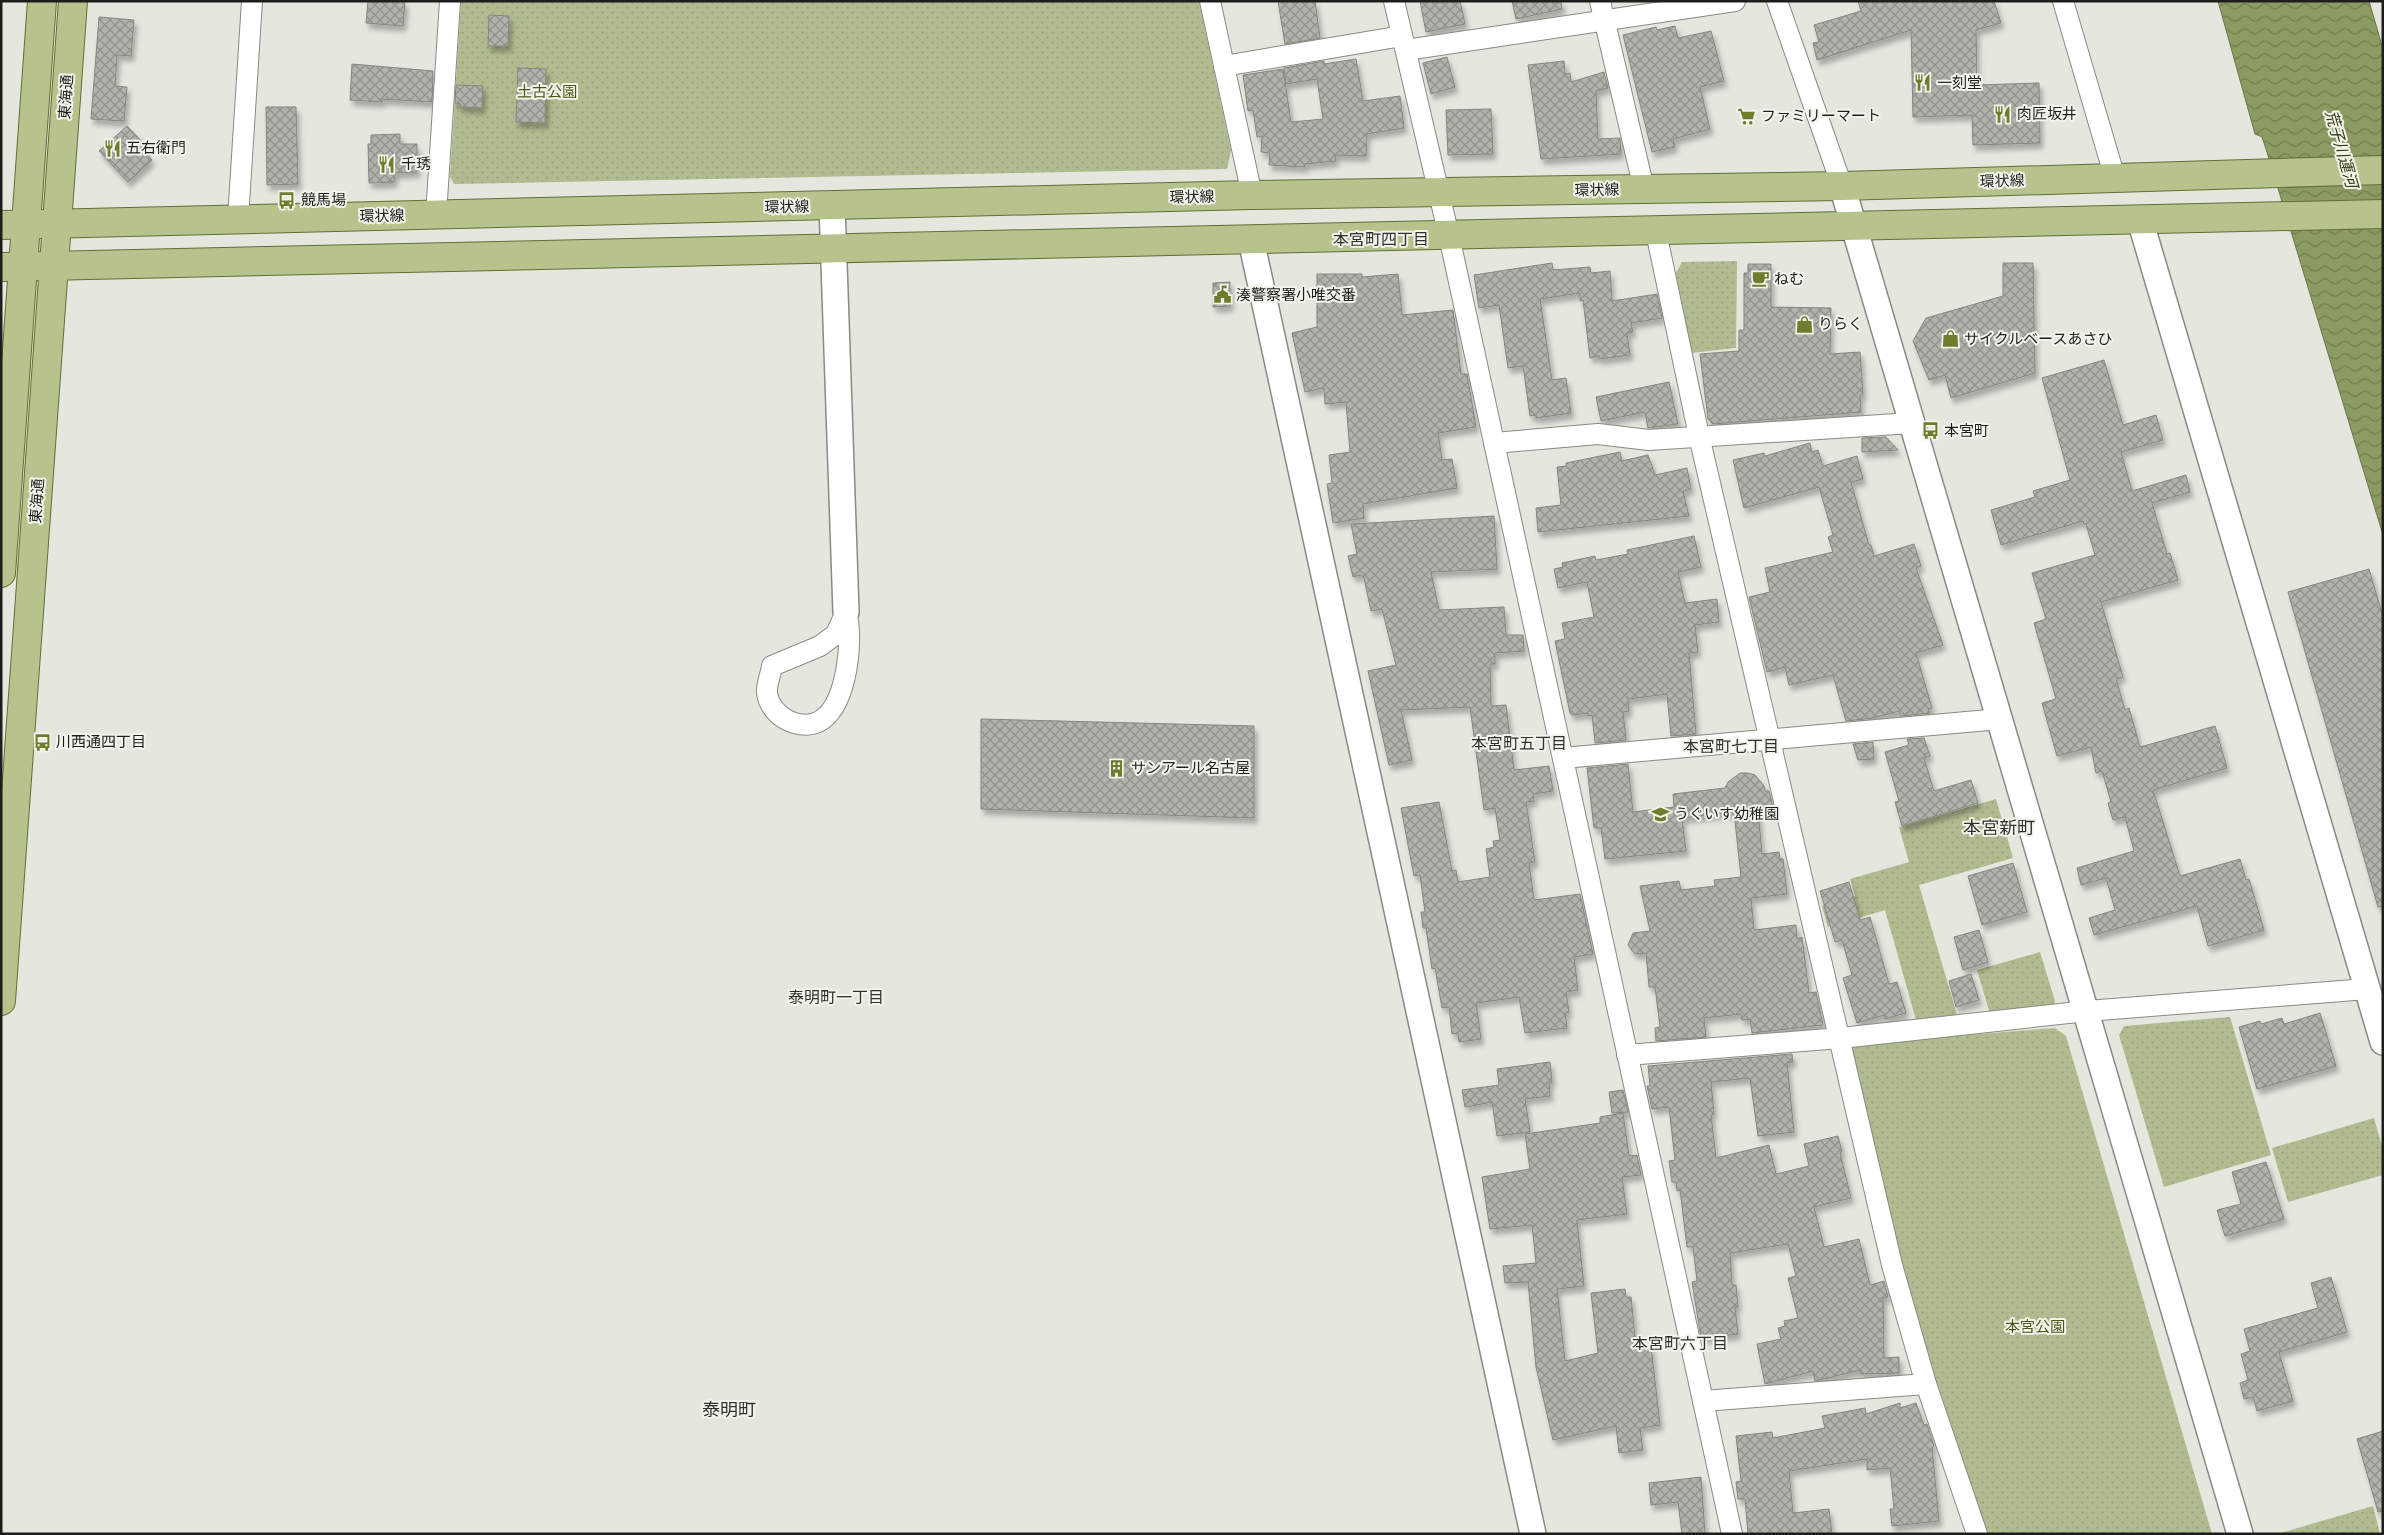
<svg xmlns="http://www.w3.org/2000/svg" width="2384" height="1535" font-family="'Varela Round','Noto Sans JP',sans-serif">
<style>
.park{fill:url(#park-dots)}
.water{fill:url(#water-waves);stroke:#6b764c}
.building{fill:url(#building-cross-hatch);stroke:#84877f;filter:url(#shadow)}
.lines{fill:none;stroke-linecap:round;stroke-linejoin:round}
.minor-casing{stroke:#888a83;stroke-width:22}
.tertiary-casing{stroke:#888a83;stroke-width:28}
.primary-casing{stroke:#616f33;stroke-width:30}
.minor{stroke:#fff;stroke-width:20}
.tertiary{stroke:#fff;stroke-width:25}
.primary{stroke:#b6c38c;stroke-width:28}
.labels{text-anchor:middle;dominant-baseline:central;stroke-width:4;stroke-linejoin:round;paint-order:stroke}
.poi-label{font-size:15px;fill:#1d1e1b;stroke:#f2f4ec;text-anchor:start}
.park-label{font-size:15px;fill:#4a5716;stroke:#f2f4ec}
.street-label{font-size:15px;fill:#1d1e1b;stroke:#f2f4ec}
.water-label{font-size:16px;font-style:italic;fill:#343e11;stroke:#f2f4ec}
.neighbourhood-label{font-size:16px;fill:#2f312b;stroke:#f2f4ec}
.quarter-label{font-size:18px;fill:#2f312b;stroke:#f2f4ec}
</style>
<defs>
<pattern id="park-dots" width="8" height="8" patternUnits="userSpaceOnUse" patternTransform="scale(1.25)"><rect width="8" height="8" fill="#b0bc90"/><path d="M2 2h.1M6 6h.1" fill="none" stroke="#97a17c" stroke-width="1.8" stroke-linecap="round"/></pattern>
<pattern id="water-waves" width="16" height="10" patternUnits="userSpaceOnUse" patternTransform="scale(1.25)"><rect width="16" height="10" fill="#8c9b61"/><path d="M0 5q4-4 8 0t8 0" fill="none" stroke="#727e4f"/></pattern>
<pattern id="building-cross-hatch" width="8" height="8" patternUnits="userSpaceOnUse" patternTransform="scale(1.25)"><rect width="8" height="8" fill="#b0b3ab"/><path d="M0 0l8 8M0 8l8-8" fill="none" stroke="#8f918a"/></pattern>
<filter id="shadow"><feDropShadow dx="3" dy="5.5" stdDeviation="2.5" flood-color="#0004"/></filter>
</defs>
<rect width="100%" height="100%" fill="#e5e7df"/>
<!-- park -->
<g class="park">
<polygon points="461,1 1199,1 1231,151 1227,169 454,184 450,177"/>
<polygon points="1737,261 1736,348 1691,353 1676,273 1682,262"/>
<polygon points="1996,799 2013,858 1919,885 1957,1015 1916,1020 1885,910 1828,927 1822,906 1855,896 1850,879 1909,862 1899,827"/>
<polygon points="2040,952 2055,1001 2052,1009 1990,1014 1977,970"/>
<polygon points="2230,1017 2271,1155 2164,1187 2119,1035 2124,1026"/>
<polygon points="2055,1028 2066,1036 2212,1534 1986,1534 1938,1385 1930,1370 1900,1258 1851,1048 1854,1044"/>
<polygon points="2374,1118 2383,1150 2383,1175 2288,1202 2272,1148"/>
<polygon points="2373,1506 2380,1534 2277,1534"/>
</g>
<!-- water -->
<polygon class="water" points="2218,1 2369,1 2383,49 2383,535 2267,152 2262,137 2255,134"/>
<!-- building -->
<g class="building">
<polygon points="368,1 405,1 403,26 366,23"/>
<polygon points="1278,1 1315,1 1320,38 1285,44"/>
<polygon points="1420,1 1460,1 1465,24 1426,32"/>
<polygon points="1512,1 1561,1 1562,9 1516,19"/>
<polygon points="1858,1 1994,1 2001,23 1976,30 1977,85 2039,83 2040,143 1973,145 1972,115 1913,117 1911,30 1817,60 1813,43 1819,42 1814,25 1861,11"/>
<polygon points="489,15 509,16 508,46 488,46"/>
<polygon points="99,17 134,20 131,56 117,55 115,86 127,87 124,121 91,119"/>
<polygon points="1675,26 1678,38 1711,31 1724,81 1700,87 1710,129 1673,139 1675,147 1652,152 1623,35 1656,27 1657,30"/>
<polygon points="1447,57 1455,87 1431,94 1423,63"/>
<polygon points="1356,59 1363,101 1400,96 1404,128 1367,134 1366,156 1335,155 1336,161 1305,164 1305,167 1269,165 1270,153 1261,152 1262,136 1257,137 1253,110 1248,111 1243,75 1283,69 1291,122 1323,119 1317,79 1286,84 1284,68 1324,61 1324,64"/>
<polygon points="1564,61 1565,74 1570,73 1571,82 1604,72 1608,88 1596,91 1598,139 1620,138 1621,154 1541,159 1528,65"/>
<polygon points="352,64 433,71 432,102 382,99 382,102 350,100"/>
<polygon points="518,68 546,69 545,123 516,122"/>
<polygon points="456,85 483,86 482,108 461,107 461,104 455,103"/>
<polygon points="266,107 296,107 298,184 267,185"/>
<polygon points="1491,109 1493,154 1448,155 1446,110"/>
<polygon points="127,126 148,148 144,151 152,160 128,182 99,151"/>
<polygon points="400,134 400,144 417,144 417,172 395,173 394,182 369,183 368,144 371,144 371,135"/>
<polygon points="1552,263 1553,270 1590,267 1591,273 1610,271 1612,301 1657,294 1662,318 1631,323 1633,332 1627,333 1630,355 1599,359 1599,356 1590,358 1583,300 1580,301 1580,293 1540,299 1552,380 1566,378 1571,413 1536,418 1536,415 1530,416 1523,366 1508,368 1499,305 1479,308 1474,275"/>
<polygon points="2003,263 2033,263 2035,373 1951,398 1945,375 1929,380 1913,341 1926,318 2003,296"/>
<polygon points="1748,264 1771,264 1771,307 1831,308 1830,354 1860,352 1863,395 1860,395 1861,412 1713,424 1708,419 1700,354 1739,351 1739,330 1744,330 1744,273 1748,273"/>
<polygon points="1317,274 1362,274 1362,277 1398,274 1402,315 1453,310 1461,374 1467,374 1476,427 1438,433 1442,460 1452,459 1457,488 1363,504 1364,518 1333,523 1327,484 1332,483 1329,455 1350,452 1346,402 1325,404 1324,388 1305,392 1292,333 1317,327"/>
<polygon points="1230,282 1230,306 1213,307 1213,283"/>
<polygon points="2104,360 2123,425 2156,415 2163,440 2121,452 2132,491 2186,475 2190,492 2152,503 2167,554 2170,553 2178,580 2101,602 2123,677 2116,679 2125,710 2129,708 2140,747 2215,726 2227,768 2153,790 2180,876 2240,859 2246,880 2249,879 2264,930 2208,946 2197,906 2094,935 2089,918 2115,910 2106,878 2081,885 2077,868 2134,851 2125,817 2113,820 2108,803 2111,802 2102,771 2096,773 2091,747 2057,756 2042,703 2056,699 2034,623 2046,619 2032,573 2095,555 2086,524 2084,524 2083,521 2001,545 1991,510 2035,497 2033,491 2070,480 2042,378"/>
<polygon points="1669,382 1678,424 1648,428 1645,412 1601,421 1596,397"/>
<polygon points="1886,437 1898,450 1862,452 1862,438"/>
<polygon points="1810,443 1812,452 1818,450 1823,466 1857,456 1863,479 1851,482 1869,545 1871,545 1874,556 1914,544 1921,566 1916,568 1943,645 1916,653 1932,708 1928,709 1930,713 1901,716 1899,711 1873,718 1846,721 1833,675 1789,685 1785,667 1767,672 1749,597 1770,592 1765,568 1833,552 1828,537 1833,535 1819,487 1744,508 1733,460 1764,453 1765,456"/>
<polygon points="1620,452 1622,461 1648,455 1655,475 1687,468 1691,489 1683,491 1689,516 1538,532 1536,508 1561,505 1557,467 1566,466 1566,463"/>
<polygon points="1494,516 1497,569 1431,572 1439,610 1504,607 1506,635 1523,635 1524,651 1495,653 1495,664 1490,664 1491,706 1506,705 1514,770 1549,766 1553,791 1533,794 1534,801 1526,802 1535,862 1529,863 1534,900 1580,894 1593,954 1574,957 1578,990 1566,992 1569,1012 1565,1013 1567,1028 1525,1033 1519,997 1476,1003 1481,1039 1459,1042 1458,1033 1452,1034 1449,1007 1442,1008 1435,968 1432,969 1426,928 1423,928 1421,912 1425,912 1420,875 1414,876 1401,808 1439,802 1452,871 1456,870 1458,882 1490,877 1486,849 1494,847 1493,841 1500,840 1495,808 1484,810 1470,707 1401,710 1412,760 1389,765 1368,671 1396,665 1382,609 1371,611 1364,578 1361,575 1353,577 1348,556 1357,554 1351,524"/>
<polygon points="1694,536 1701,567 1678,572 1685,603 1717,599 1719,622 1695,625 1698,652 1689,653 1696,734 1671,736 1667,694 1628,699 1629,711 1623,712 1626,740 1595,743 1592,715 1588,716 1588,713 1572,715 1570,713 1555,641 1565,639 1562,623 1594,617 1587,582 1558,588 1554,569 1563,567 1562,563 1595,556 1596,560 1628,554 1627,550"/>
<polygon points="2369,569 2383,617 2383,906 2378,907 2288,592"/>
<polygon points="981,719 1254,726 1254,818 981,809"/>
<polygon points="1924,738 1930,756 1924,758 1934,791 1971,780 1978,803 1902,826 1895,802 1899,801 1885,752 1909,745 1907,739"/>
<polygon points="1873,742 1874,759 1858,760 1853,744"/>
<polygon points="1628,764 1633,812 1674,807 1673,794 1725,788 1728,782 1740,773 1748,773 1755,775 1764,786 1765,791 1769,791 1773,808 1758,810 1762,854 1779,852 1780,859 1783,859 1787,894 1751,898 1754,930 1796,925 1797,939 1802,937 1809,993 1816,992 1823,1025 1752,1033 1750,1019 1742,1020 1741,1014 1704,1018 1706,1037 1656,1041 1655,1028 1660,1027 1655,987 1649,987 1646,953 1635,954 1628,945 1633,933 1650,931 1640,886 1679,881 1681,890 1715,886 1714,880 1741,877 1734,812 1682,818 1686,851 1605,859 1601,828 1594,828 1587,768"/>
<polygon points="2013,863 2027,912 1982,925 1968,876"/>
<polygon points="1849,882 1860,920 1870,917 1889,984 1897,982 1906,1013 1885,1019 1884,1015 1857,1023 1843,978 1852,975 1842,940 1835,942 1820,891"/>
<polygon points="1979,930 1988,962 1963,970 1954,937"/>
<polygon points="1971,974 1979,1000 1956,1007 1949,981"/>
<polygon points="2320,1013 2336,1066 2257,1089 2239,1027 2260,1021 2261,1024 2282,1018 2284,1024"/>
<polygon points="1792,1054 1793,1062 1787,1063 1794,1132 1758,1136 1750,1078 1711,1082 1714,1114 1711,1115 1716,1158 1769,1145 1776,1174 1809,1166 1804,1144 1838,1136 1842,1152 1840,1153 1851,1198 1814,1207 1824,1247 1859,1239 1870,1285 1884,1281 1888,1297 1883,1298 1884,1358 1899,1357 1899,1373 1860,1374 1860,1370 1815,1381 1813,1371 1765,1384 1757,1344 1781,1339 1778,1328 1785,1326 1784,1321 1798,1318 1788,1278 1796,1276 1788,1244 1730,1253 1732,1285 1736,1285 1738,1307 1735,1307 1738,1334 1701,1338 1692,1282 1697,1281 1693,1247 1687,1247 1680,1190 1677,1191 1676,1182 1672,1182 1669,1161 1675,1160 1669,1107 1652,1109 1647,1086 1650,1086 1648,1066"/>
<polygon points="1550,1062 1552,1082 1549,1083 1550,1096 1525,1099 1530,1132 1497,1136 1492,1102 1465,1107 1462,1090 1499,1085 1497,1069"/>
<polygon points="1623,1090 1628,1112 1612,1113 1609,1092"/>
<polygon points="1623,1113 1629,1156 1637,1155 1641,1175 1622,1177 1627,1214 1577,1220 1584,1286 1557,1289 1565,1361 1598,1353 1591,1293 1625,1289 1626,1297 1631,1297 1636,1348 1651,1346 1660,1425 1640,1428 1643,1450 1619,1453 1616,1426 1553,1440 1536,1367 1528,1282 1505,1283 1503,1266 1536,1263 1532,1225 1490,1229 1482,1177 1530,1169 1525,1134 1600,1123 1600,1117"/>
<polygon points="2266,1162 2284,1219 2225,1236 2217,1210 2241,1204 2232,1172"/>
<polygon points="2331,1277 2347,1332 2279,1352 2293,1401 2257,1411 2253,1397 2244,1399 2240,1383 2248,1380 2241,1354 2250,1351 2244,1329 2318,1308 2311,1283"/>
<polygon points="1900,1403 1900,1408 1916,1403 1924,1425 1927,1424 1934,1446 1932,1447 1939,1521 1892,1526 1890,1509 1894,1509 1890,1468 1867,1470 1867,1459 1789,1471 1793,1513 1829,1509 1832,1534 1748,1534 1745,1499 1738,1499 1736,1482 1741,1481 1736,1436 1772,1432 1773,1438 1825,1428 1822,1416 1865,1408 1866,1414"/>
<polygon points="2383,1431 2383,1511 2378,1512 2357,1439"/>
<polygon points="1701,1477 1705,1534 1682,1534 1678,1502 1651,1505 1649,1483"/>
</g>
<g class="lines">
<defs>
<g id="minor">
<polyline points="1210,1 1252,195"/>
<polyline points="1394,1 1449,236 1732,1534"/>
<polyline points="1600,1 1644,189"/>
<polyline points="1777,1 1842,186"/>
<polyline points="2063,1 2115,178"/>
<polyline points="1406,50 1735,1"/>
<polyline points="1224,66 1402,36"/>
<polyline points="436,215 450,1"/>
<polyline points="238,219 252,1"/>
<polyline points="1656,232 1699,436 1892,1265 1926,1384 1977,1534"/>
<polyline points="1494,443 1598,434 1649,440 1912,423"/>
<path d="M846,612C854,639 847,701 823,719C802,734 770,717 767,693C766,685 771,674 772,666L820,646L836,634Z"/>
<polyline points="1563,758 2000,719"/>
<polyline points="1627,1055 1841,1038 2087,1011 2367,989"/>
<polyline points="1703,1401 1926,1384"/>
</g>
<g id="tertiary">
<polyline points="1842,186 2240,1534"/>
<polyline points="832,205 846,612"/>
<polyline points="2140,220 2383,1042"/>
<polyline points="1251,240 1533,1534"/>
</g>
<g id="primary">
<polyline points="1,225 1252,195 1842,186 2383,170"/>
<polyline points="1,267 2383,214"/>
<polyline points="1,573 42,1"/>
<polyline points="1,1001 73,1"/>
</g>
</defs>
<!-- minor casing -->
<use href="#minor" class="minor-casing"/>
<!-- tertiary casing -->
<use href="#tertiary" class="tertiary-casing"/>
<!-- primary casing -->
<use href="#primary" class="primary-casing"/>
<!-- minor -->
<use href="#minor" class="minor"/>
<!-- tertiary -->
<use href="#tertiary" class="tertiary"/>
<!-- primary -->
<use href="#primary" class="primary"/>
</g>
<!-- icons -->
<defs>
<symbol id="restaurant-bare" viewBox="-9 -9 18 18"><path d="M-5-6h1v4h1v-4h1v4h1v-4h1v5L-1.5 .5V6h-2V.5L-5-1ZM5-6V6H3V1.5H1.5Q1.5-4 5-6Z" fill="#6c7e2d" stroke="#f2f4ec" stroke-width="2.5" paint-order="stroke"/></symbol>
<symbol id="supermarket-bare" viewBox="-9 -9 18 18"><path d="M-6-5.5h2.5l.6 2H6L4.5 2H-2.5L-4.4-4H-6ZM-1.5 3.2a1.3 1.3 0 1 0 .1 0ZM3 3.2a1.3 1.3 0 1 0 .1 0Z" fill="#6c7e2d" stroke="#f2f4ec" stroke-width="2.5" paint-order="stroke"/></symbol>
<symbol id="bus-bare" viewBox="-9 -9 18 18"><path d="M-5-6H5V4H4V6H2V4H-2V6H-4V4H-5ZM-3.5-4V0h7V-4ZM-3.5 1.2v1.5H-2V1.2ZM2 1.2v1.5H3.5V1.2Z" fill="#6c7e2d" stroke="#f2f4ec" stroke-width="2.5" paint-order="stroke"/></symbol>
<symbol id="cafe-bare" viewBox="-9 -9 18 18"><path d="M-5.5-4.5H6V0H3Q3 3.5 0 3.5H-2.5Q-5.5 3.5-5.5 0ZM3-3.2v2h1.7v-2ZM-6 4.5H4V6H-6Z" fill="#6c7e2d" stroke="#f2f4ec" stroke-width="2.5" paint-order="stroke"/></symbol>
<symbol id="civic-bare" viewBox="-9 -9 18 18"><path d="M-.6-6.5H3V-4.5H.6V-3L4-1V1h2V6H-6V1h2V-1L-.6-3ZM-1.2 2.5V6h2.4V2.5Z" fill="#6c7e2d" stroke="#f2f4ec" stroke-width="2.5" paint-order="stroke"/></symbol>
<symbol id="shop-bare" viewBox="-9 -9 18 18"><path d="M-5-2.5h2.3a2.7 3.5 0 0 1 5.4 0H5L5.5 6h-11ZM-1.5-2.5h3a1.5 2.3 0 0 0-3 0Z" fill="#6c7e2d" stroke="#f2f4ec" stroke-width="2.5" paint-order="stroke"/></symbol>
<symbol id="building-bare" viewBox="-9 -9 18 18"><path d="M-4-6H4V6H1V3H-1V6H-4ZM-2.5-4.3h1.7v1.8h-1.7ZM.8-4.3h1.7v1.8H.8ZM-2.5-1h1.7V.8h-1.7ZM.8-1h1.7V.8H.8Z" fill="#6c7e2d" stroke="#f2f4ec" stroke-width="2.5" paint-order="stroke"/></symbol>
<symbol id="school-bare" viewBox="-9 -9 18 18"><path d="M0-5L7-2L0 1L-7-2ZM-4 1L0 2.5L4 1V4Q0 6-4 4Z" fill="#6c7e2d" stroke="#f2f4ec" stroke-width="2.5" paint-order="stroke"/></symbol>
</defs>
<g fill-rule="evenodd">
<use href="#restaurant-bare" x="1910" y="70" width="25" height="25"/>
<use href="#restaurant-bare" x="1990" y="102" width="25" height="25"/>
<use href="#supermarket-bare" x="1734" y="104" width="25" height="25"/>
<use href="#restaurant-bare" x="100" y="136" width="25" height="25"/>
<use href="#restaurant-bare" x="374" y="152" width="25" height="25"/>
<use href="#bus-bare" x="274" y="188" width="25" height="25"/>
<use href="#cafe-bare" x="1748" y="266" width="25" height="25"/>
<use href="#civic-bare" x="1210" y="282" width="25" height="25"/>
<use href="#shop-bare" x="1792" y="312" width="25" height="25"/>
<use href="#shop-bare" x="1938" y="326" width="25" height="25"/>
<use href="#bus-bare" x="1918" y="418" width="25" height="25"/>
<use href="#bus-bare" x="30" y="730" width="25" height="25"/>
<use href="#building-bare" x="1104" y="756" width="25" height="25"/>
<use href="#school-bare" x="1648" y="802" width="25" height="25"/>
</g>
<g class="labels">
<!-- poi labels -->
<g class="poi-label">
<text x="1937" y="83">一刻堂</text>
<text x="2017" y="114">肉匠坂井</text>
<text x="1761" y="116">ファミリーマート</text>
<text x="126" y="148">五右衛門</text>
<text x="401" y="164">千琇</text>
<text x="301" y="200">競馬場</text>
<text x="1774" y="279">ねむ</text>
<text x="1236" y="295">湊警察署小唯交番</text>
<text x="1818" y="324">りらく</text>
<text x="1964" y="339">サイクルベースあさひ</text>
<text x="1944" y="431">本宮町</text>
<text x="56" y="742">川西通四丁目</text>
<text x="1131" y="768">サンアール名古屋</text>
<text x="1674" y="814">うぐいす幼稚園</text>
</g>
<!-- park labels -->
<g class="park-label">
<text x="547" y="92">土古公園</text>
<text x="2035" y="1327">本宮公園</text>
</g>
<!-- street labels -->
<g class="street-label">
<text transform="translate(66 97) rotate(-86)">東海通</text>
<text transform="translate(2002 181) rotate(-2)">環状線</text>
<text transform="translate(1597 190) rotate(-1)">環状線</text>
<text transform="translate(1192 197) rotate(-1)">環状線</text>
<text transform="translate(787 207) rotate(-1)">環状線</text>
<text transform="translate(382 216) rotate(-1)">環状線</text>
<text transform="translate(37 501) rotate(-86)">東海通</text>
</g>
<!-- water labels -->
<g class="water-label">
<text transform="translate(2341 149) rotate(74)">荒子川運河</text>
</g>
<!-- neighbourhood labels -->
<g class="neighbourhood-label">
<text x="1381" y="240">本宮町四丁目</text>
<text x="1519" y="744">本宮町五丁目</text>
<text x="1731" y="747">本宮町七丁目</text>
<text x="836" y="998">泰明町一丁目</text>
<text x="1680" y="1344">本宮町六丁目</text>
</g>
<!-- quarter labels -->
<g class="quarter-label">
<text x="1999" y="828">本宮新町</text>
<text x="729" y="1410">泰明町</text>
</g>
</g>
<!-- border -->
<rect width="2384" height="1535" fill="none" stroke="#1d1e1b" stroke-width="5"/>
</svg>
